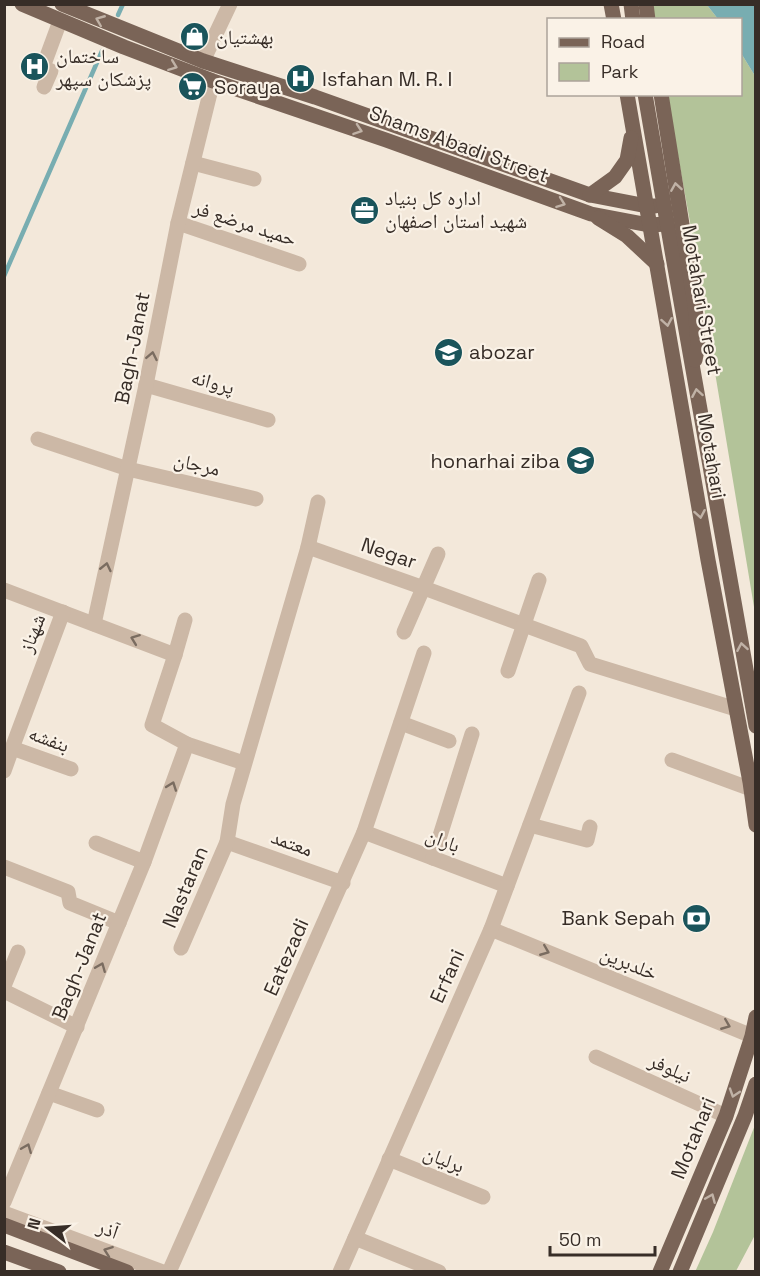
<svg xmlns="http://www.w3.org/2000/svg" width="760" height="1276" font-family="'Space Grotesk','Noto Naskh Arabic',sans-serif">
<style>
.green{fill:#b3c399}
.water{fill:#78adb1}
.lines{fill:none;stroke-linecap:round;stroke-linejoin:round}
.stream{stroke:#78adb1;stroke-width:4.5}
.minor{stroke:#ccb8a6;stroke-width:15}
.major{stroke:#7a6457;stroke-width:15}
.oneway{stroke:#c0b2a6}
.oneway2{stroke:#7a6c60}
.labels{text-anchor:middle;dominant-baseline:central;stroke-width:4.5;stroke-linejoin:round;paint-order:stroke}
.poi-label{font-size:20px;fill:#372d27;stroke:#faf2e7;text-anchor:start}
.street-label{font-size:20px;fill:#372d27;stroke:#faf2e7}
</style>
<rect width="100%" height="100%" fill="#f3e8da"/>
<!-- green -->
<g class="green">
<polygon points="651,5 707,5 718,19 654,19"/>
<polygon points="741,53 755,76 755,613 690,222 667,95 740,94"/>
<polygon points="755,1125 755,1235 736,1271 695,1272 713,1232"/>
</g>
<!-- water -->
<polygon class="water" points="707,5 755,5 755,76 741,53 740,20 718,19"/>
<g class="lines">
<!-- stream -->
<g class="stream">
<polyline points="118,15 123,4"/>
<polyline points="4,276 102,51"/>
</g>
<!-- minor -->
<g class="minor">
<polyline points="203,61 230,4"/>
<polyline points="44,87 51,71 43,67 60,21"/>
<polyline points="193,163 254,179"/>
<polyline points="178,223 299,264"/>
<polyline points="146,385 268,420"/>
<polyline points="38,439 128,469 256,499"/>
<polyline points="308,547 424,588 581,646 590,664 736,709"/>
<polyline points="4,590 175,655"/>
<polyline points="185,620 175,655 152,725 187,744 244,763"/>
<polyline points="94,624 146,385 178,223 213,81"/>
<polyline points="404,632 438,554"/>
<polyline points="508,671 539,580"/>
<polyline points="401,723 449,741"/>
<polyline points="12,748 71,769"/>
<polyline points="672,760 751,789"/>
<polyline points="4,771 14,743 63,612"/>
<polyline points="530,825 587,840 590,827"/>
<polyline points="364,832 507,886"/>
<polyline points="227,842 343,883"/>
<polyline points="96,843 144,862"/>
<polyline points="433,858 472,734"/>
<polyline points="4,867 68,892 70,903 119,923"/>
<polyline points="491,929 752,1036"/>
<polyline points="181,948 227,842 233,804 308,547 318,502"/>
<polyline points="4,986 18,952"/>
<polyline points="4,991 77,1027"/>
<polyline points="596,1057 726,1116"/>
<polyline points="49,1093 97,1110"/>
<polyline points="389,1159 483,1197"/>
<polyline points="4,1202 144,862 187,744"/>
<polyline points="4,1213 163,1272"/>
<polyline points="355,1238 439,1272"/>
<polyline points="169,1272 364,832 424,653"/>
<polyline points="340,1272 491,929 579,693"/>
</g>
<!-- major -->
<g class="major">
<polyline points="22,4 124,47 213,81 386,140 591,214 649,225 667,224"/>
<polyline points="62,4 203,61 315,97 590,195 647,206 655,206"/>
<polyline points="611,4 614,20"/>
<polyline points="631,4 633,20"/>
<polyline points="646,4 648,20"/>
<polyline points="627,94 708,560 750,782 756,825"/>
<polyline points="645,94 672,251 756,726"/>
<polyline points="661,94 695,305 698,345 695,360"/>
<polyline points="590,195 615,177 627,160 631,138"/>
<polyline points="598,218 627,236 657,264"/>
<polyline points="4,1225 127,1272"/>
<polyline points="4,1252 59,1272"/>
<polyline points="660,1272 726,1116 752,1036 756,1017"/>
<polyline points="680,1272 745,1116 756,1084"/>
</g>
</g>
<!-- one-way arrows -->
<defs><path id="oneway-chevron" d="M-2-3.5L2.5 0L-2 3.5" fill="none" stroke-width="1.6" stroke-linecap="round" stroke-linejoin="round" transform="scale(1.5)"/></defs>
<g class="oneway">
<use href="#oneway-chevron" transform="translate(100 20) rotate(-158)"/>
<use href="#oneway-chevron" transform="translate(173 66) rotate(21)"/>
<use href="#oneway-chevron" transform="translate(358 130) rotate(19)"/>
<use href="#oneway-chevron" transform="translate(676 187) rotate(-99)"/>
<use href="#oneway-chevron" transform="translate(561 203) rotate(20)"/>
<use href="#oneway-chevron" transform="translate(667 322) rotate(80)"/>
<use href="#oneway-chevron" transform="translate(697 393) rotate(-100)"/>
<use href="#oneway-chevron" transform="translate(700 514) rotate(80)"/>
<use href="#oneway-chevron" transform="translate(742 647) rotate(-100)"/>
<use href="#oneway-chevron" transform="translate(734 1093) rotate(108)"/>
<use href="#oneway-chevron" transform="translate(711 1198) rotate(-67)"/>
</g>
<g class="oneway2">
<use href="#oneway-chevron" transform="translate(152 356) rotate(-79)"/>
<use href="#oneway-chevron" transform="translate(106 567) rotate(-77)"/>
<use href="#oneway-chevron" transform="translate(135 639) rotate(-159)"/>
<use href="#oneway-chevron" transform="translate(172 786) rotate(-70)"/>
<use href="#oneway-chevron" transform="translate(545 951) rotate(22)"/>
<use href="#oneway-chevron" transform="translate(101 967) rotate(-68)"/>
<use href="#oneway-chevron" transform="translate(726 1025) rotate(22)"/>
<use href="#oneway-chevron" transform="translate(27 1148) rotate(-68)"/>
<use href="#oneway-chevron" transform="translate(108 1251) rotate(-160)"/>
</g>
<!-- icons -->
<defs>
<symbol id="shop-disc" viewBox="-11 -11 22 22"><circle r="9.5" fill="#1a545b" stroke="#faf2e7"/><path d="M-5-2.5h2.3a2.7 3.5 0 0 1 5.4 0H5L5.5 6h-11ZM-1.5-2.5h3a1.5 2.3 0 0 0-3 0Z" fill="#fff"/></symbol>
<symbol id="hospital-disc" viewBox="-11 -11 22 22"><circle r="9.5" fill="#1a545b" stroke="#faf2e7"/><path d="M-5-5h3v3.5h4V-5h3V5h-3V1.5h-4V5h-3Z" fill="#fff"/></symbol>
<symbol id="supermarket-disc" viewBox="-11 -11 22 22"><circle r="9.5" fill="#1a545b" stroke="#faf2e7"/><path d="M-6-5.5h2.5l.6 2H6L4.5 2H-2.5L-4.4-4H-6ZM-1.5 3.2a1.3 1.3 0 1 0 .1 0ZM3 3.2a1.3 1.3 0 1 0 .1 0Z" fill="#fff"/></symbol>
<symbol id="office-disc" viewBox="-11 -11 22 22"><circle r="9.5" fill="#1a545b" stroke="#faf2e7"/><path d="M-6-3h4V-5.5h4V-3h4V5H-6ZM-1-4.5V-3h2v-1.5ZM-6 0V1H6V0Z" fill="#fff"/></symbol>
<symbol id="school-disc" viewBox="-11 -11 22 22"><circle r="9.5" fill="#1a545b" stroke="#faf2e7"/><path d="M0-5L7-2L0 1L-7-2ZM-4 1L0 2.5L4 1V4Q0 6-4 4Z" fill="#fff"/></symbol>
<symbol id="bank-disc" viewBox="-11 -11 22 22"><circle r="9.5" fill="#1a545b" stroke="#faf2e7"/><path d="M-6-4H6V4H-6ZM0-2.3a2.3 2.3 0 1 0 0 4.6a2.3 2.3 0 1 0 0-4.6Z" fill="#fff"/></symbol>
</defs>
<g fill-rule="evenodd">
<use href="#shop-disc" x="178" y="20" width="33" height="33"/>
<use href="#hospital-disc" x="18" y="50" width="33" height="33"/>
<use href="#hospital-disc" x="284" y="62" width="33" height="33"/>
<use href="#supermarket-disc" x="176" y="70" width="33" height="33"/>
<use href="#office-disc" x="348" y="194" width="33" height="33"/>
<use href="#school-disc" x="432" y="336" width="33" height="33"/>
<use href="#school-disc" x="564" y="444" width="33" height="33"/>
<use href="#bank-disc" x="680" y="902" width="33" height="33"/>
</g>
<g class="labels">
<!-- poi labels -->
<g class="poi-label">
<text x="216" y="37">بهشتیان</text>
<text x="56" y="56">ساختمان<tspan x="56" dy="23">پزشکان سپهر</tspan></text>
<text x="322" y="79">Isfahan M. R. I</text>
<text x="214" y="87">Soraya</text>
<text x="385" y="198">اداره کل بنیاد<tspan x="385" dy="23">شهید استان اصفهان</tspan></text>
<text x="469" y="352">abozar</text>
<text x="560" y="461" text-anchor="end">honarhai ziba</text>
<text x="675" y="918" text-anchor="end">Bank Sepah</text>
</g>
<!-- street labels -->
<g class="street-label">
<text transform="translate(459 144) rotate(20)">Shams Abadi Street</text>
<text transform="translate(245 223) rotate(18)">حمید مرضع فر</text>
<text transform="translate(702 300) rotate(80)">Motahari Street</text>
<text transform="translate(132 348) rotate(-79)">Bagh-Janat</text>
<text transform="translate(213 382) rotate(16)">پروانه</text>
<text transform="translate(712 456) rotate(80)">Motahari</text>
<text transform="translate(197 464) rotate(13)">مرجان</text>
<text transform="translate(389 553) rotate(19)">Negar</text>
<text transform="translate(32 633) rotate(-69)">شهناز</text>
<text transform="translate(49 739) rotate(20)">بنفشه</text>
<text transform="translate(443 840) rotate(21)">باران</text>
<text transform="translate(292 843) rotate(20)">معتمد</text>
<text transform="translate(185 887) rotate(-67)">Nastaran</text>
<text transform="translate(286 957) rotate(-66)">Eatezadi</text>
<text transform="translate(629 963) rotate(22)">خلدبرین</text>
<text transform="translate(79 966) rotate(-68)">Bagh-Janat</text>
<text transform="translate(447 976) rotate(-66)">Erfani</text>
<text transform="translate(670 1068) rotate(24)">نیلوفر</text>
<text transform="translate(693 1138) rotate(-68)">Motahari</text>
<text transform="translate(444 1159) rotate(22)">برلیان</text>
<text transform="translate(108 1229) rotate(20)">آذر</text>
</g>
</g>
<!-- border -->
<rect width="760" height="1276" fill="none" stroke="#372d27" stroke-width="12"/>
<!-- legend -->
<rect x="547" y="18" width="195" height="78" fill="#faf2e7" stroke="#aca39a" stroke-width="1.5"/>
<rect x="559" y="38" width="30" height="9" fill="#7a6457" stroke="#aca39a" stroke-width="1.5"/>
<text x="601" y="48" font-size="18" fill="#372d27">Road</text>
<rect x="559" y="63" width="30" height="18" fill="#b3c399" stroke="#aca39a" stroke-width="1.5"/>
<text x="601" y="78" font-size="18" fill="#372d27">Park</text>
<!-- north arrow -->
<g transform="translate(48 1228) rotate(287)" stroke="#faf2e7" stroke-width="4.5" paint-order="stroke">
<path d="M0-4.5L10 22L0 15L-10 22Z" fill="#372d27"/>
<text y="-9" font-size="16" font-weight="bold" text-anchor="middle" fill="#372d27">N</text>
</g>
<!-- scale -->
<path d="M550 1246v9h105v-9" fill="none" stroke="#372d27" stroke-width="3"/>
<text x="559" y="1246" font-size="18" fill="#372d27" stroke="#faf2e7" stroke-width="4.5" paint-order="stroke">50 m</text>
</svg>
